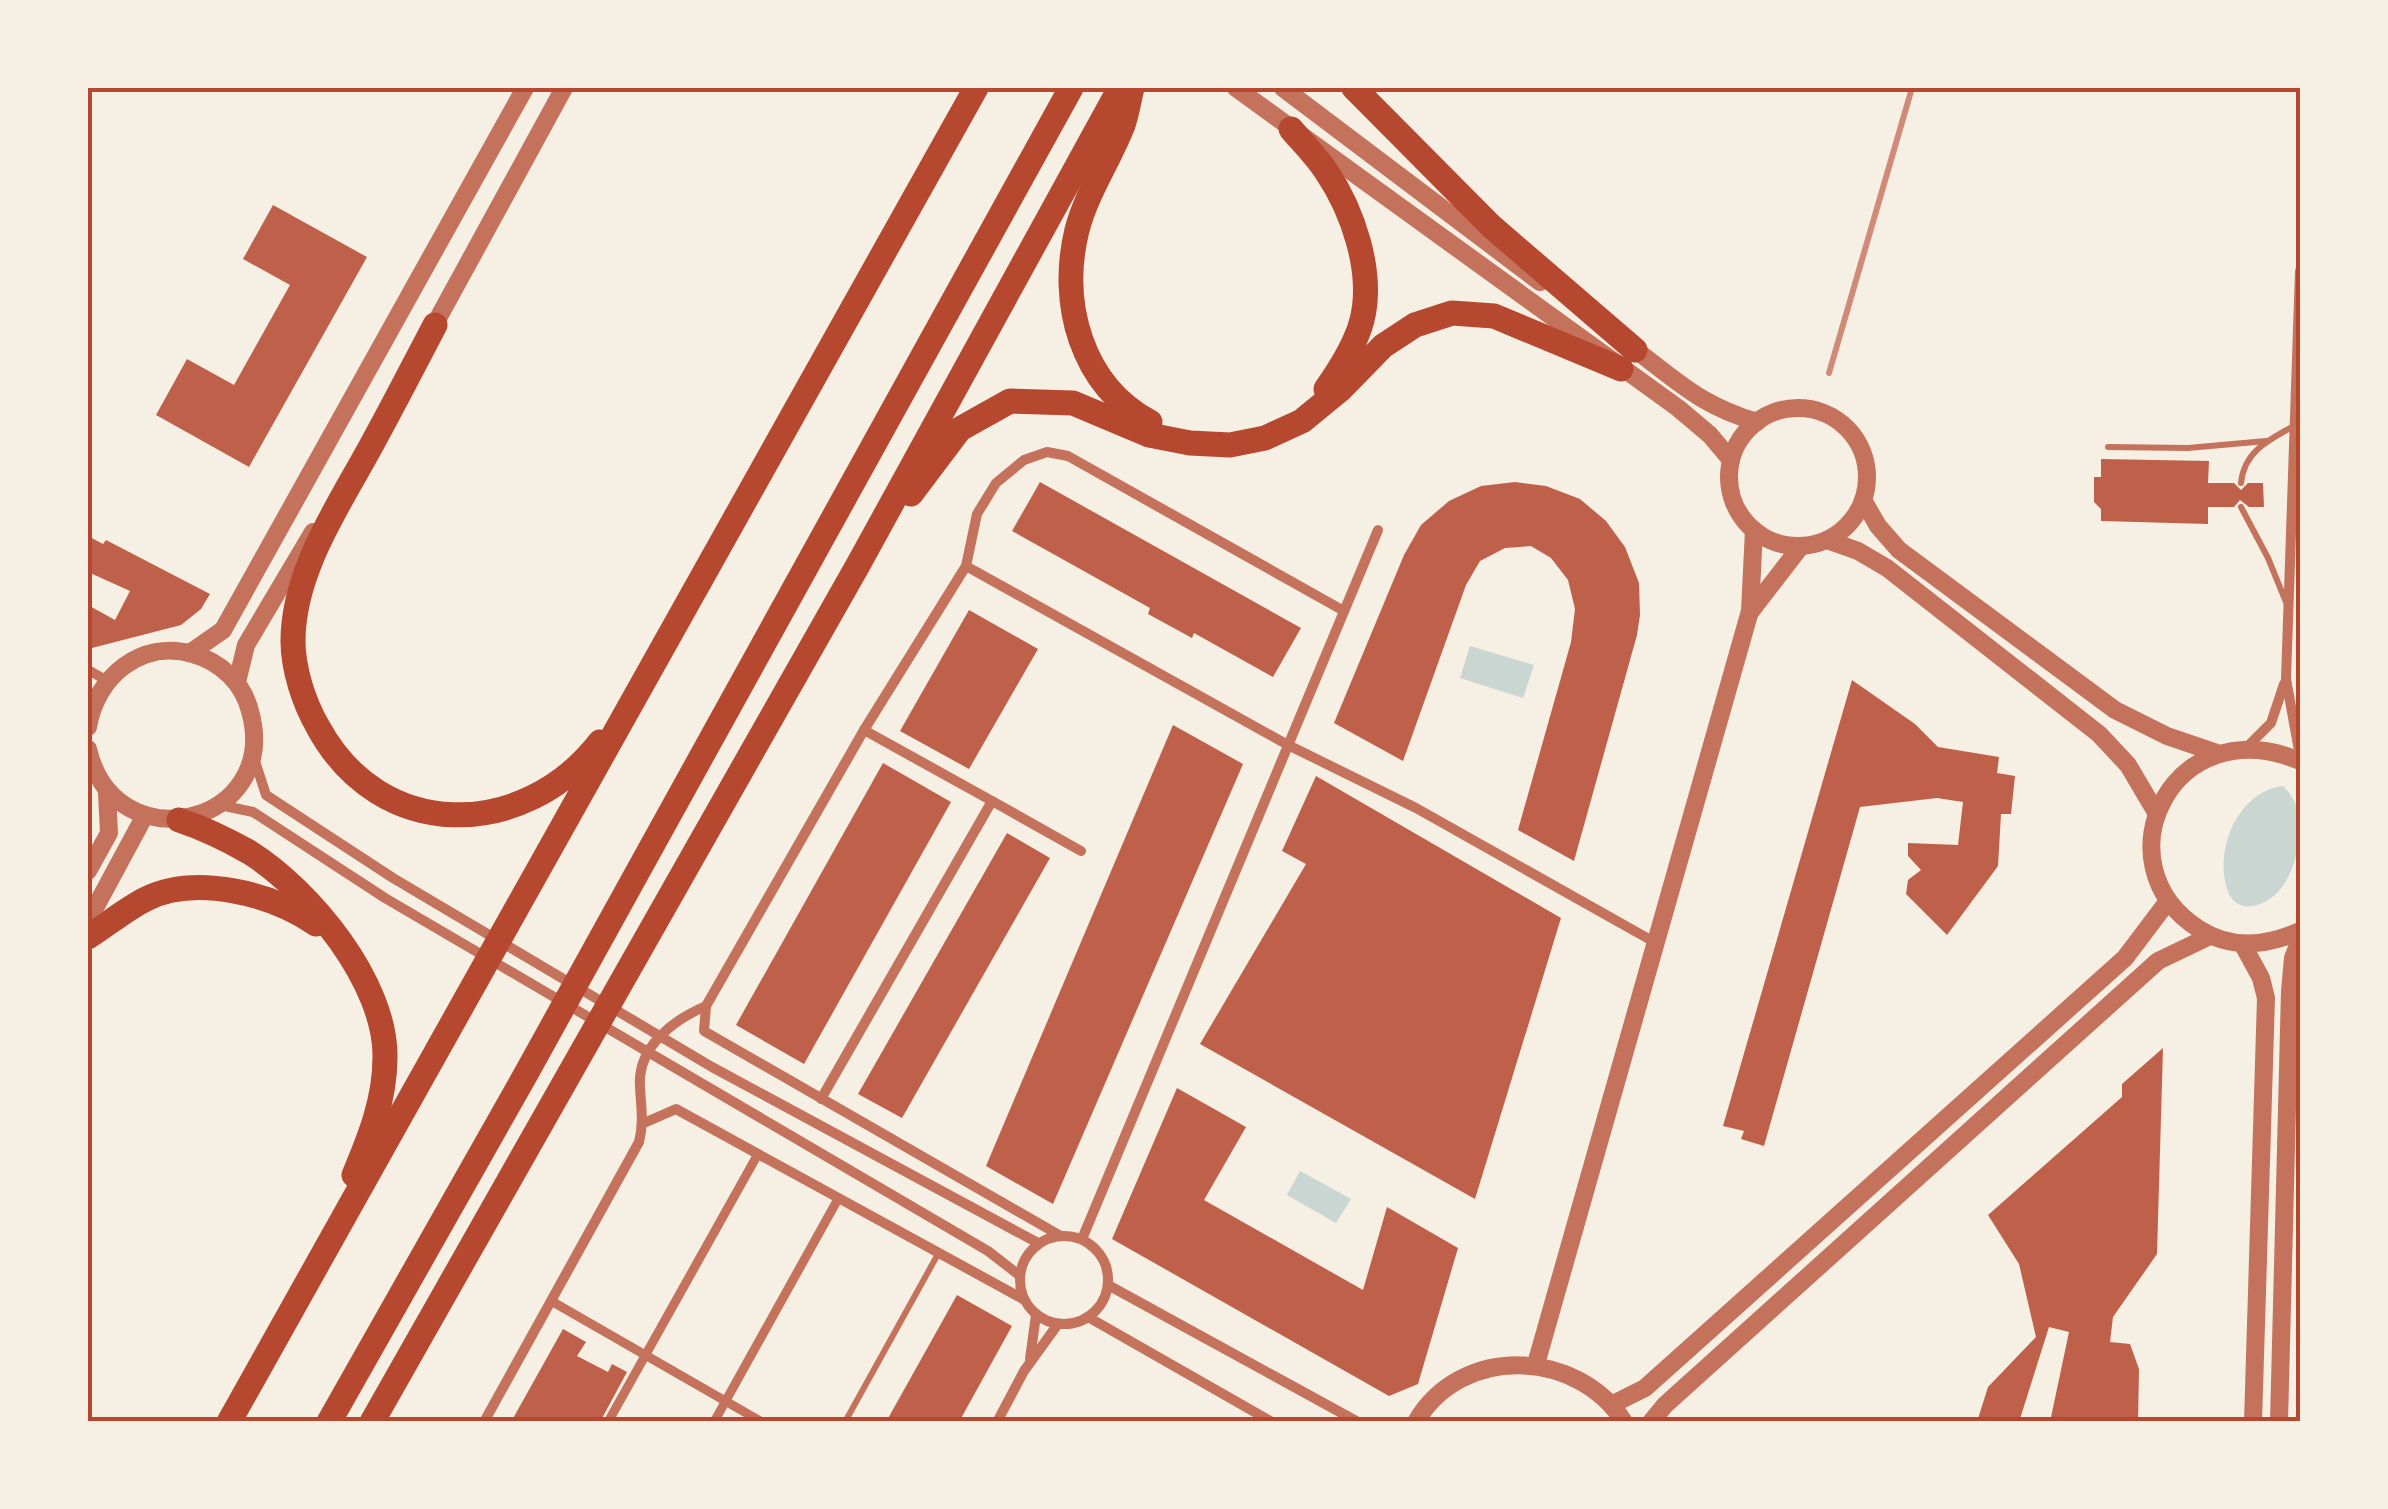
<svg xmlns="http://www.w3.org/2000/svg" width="2388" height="1509" font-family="Rubik,sans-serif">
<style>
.water{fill:#c9d6d2}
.building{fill:#bf614a}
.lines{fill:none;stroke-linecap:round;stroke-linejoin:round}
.service{stroke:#c5725c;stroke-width:6}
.pedestrian{stroke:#c5725c;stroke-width:9}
.minor{stroke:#c5725c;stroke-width:10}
.tertiary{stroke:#c5725c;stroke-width:18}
.motorway{stroke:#b5482f;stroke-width:25}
.rail{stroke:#cf8b77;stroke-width:6}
.neatline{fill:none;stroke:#b5482f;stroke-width:4}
</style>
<rect width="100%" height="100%" fill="#f6efe4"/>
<!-- water -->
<g class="water">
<polygon points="1470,646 1534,665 1523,698 1460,678"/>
<path d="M2283,786C2302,804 2302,826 2297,851C2295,863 2289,878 2282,887C2269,905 2237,919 2227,889C2214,848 2239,791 2283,786Z"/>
<polygon points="1300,1171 1351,1199 1336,1223 1287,1195"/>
</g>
<!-- building -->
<g class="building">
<polygon points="273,205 367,257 249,467 156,415 187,359 234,385 290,285 243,259"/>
<polygon points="2101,459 2209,461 2208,483 2234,483 2241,490 2248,483 2263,483 2264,507 2249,507 2240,500 2234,507 2208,507 2208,524 2101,521 2101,509 2094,502 2094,477 2101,477"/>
<polygon points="1040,482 1301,628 1273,677 1194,633 1192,638 1148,614 1150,608 1012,531"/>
<polygon points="1515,482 1546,486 1580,499 1606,521 1625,547 1639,583 1640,615 1637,635 1574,861 1518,830 1571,642 1575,609 1568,580 1551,558 1531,546 1505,548 1480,561 1466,585 1403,761 1334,723 1404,555 1421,525 1449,501 1481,486"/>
<polygon points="88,536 103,544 106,540 210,594 201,609 181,625 88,649 88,605 115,620 130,591 88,572"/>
<polygon points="969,610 1038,649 969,769 900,731"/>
<polygon points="1852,680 1915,724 1938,747 1999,757 1997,773 2015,776 2011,814 2001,814 1998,866 1947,935 1906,894 1908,880 1921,870 1908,856 1908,843 1958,845 1963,802 1937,798 1860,807 1764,1146 1741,1139 1744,1131 1723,1126"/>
<polygon points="1173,725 1243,764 1053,1204 986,1166"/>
<polygon points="883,763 951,802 804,1064 736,1025"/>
<polygon points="1316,776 1561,918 1475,1199 1200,1044 1306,864 1282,851"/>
<polygon points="1007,833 1050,858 902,1118 858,1094"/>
<polygon points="2163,1048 2157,1254 2113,1317 2110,1342 2130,1344 2139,1369 2138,1422 2050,1422 2069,1332 2049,1327 2019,1422 1977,1422 1988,1387 2036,1337 2019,1264 1988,1215 2122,1097 2122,1084"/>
<polygon points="1177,1088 1246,1127 1204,1200 1363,1290 1387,1207 1458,1248 1418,1384 1389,1396 1112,1239"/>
<polygon points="957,1295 1012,1326 959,1422 886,1422"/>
<polygon points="563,1329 586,1342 577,1356 608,1372 612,1364 627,1372 600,1422 511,1422"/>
</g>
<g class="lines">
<!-- service -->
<g class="service">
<polyline points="2108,447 2188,448 2266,441"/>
<path d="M2241,483C2244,452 2268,440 2294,426"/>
<polyline points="2241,507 2268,558 2286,602"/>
<polyline points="845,1422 938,1254"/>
</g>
<!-- pedestrian -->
<g class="pedestrian">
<polyline points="553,1302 762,1422"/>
<polyline points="608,1422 758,1154"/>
<polyline points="714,1422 838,1199"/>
</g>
<!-- minor -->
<g class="minor">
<polyline points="2300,271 2286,679 2300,756"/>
<polyline points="966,566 1288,745 1416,808 1656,943"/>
<polyline points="88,670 106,680"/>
<polyline points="2247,747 2271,723 2284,684"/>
<polyline points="254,758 266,795 393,878 712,1067 1038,1243"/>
<polyline points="992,801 1081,851"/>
<polyline points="220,805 253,812 385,898 988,1251 1019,1275"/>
<polyline points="706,1006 704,1031 1059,1235"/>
<polyline points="821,1099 992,801 864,730"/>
<polyline points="644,1123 676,1109 1023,1299"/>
<circle cx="1064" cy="1280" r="44"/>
<polyline points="1082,1239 1378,530"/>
<polyline points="1108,1285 1358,1422"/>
<polyline points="1088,1317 1272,1422"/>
<polyline points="1030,1359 1036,1315"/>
<path d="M484,1422L639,1142C644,1122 641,1107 640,1087C637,1047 673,1020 706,1006L864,730L966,566L977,514L996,483L1024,460L1047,452L1068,456L1344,611"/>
<polyline points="997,1422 1024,1371 1058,1324"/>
</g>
<!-- tertiary -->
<g class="tertiary">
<polyline points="1236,88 1678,408 1710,435 1731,460"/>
<polyline points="1283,88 1540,282"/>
<polyline points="430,333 564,88"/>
<path d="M1626,343C1675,378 1696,404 1757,422"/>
<circle cx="1798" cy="477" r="69"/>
<polyline points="1863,500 1878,526 1899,550 2115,710 2167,736 2217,753"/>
<polyline points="1827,540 1858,551 1887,568 2099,734 2128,765 2157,814"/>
<polyline points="1751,611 1801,546"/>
<polyline points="190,653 223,630 525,88"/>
<polyline points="237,682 246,645 313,532"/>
<path d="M88,727C96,677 141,639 193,654C221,662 243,683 250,711C282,825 115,865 88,749"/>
<path d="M2300,761C2172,707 2097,864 2199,929C2232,950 2266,946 2300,931"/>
<polyline points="88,871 109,833 107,793"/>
<polyline points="88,921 144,817"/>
<polyline points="2243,945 2261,978 2266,998 2253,1422"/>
<polyline points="1536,1364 1750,611 1754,530"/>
<polyline points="1613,1404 1645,1388 2125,958 2168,901"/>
<path d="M1416,1422C1461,1344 1578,1349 1624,1422"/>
<polyline points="1651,1422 1665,1405 2158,961 2210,936"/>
<polyline points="2279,1422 2290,991 2293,958 2300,940"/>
</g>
<!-- motorway -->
<g class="motorway">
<path d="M1132,88C1129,100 1127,113 1123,125C1109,161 1087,192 1077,230C1059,303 1081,385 1150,422"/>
<polyline points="1354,88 1491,226 1635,350"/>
<path d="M1291,129C1303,143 1316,156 1326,171C1353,211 1374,272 1362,320C1356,344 1340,369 1326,389"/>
<path d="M435,325C414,365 393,406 371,446C339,505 293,571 293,641C293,669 304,703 318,727C380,842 523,841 600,742"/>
<polyline points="911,494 960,429 1010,401 1073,403 1149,435 1190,443 1230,445 1265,438 1302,421 1341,389 1383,346 1415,325 1452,313 1494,316 1621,369"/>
<path d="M179,820C203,828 226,839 249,852C310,890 386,983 385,1057C385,1100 370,1137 354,1175"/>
<path d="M88,937C107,925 126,909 146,899C196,874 273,894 316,924"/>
<polyline points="229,1422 976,88"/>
<polyline points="329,1422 527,1072 1071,88"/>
<polyline points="372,1422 858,565 1120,88"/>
</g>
<!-- rail -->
<polyline class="rail" points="1829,373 1912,88"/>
</g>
<!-- border -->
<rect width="2388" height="1509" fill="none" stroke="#f6efe4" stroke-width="180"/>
<rect x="90" y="90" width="2208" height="1329" class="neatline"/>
</svg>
